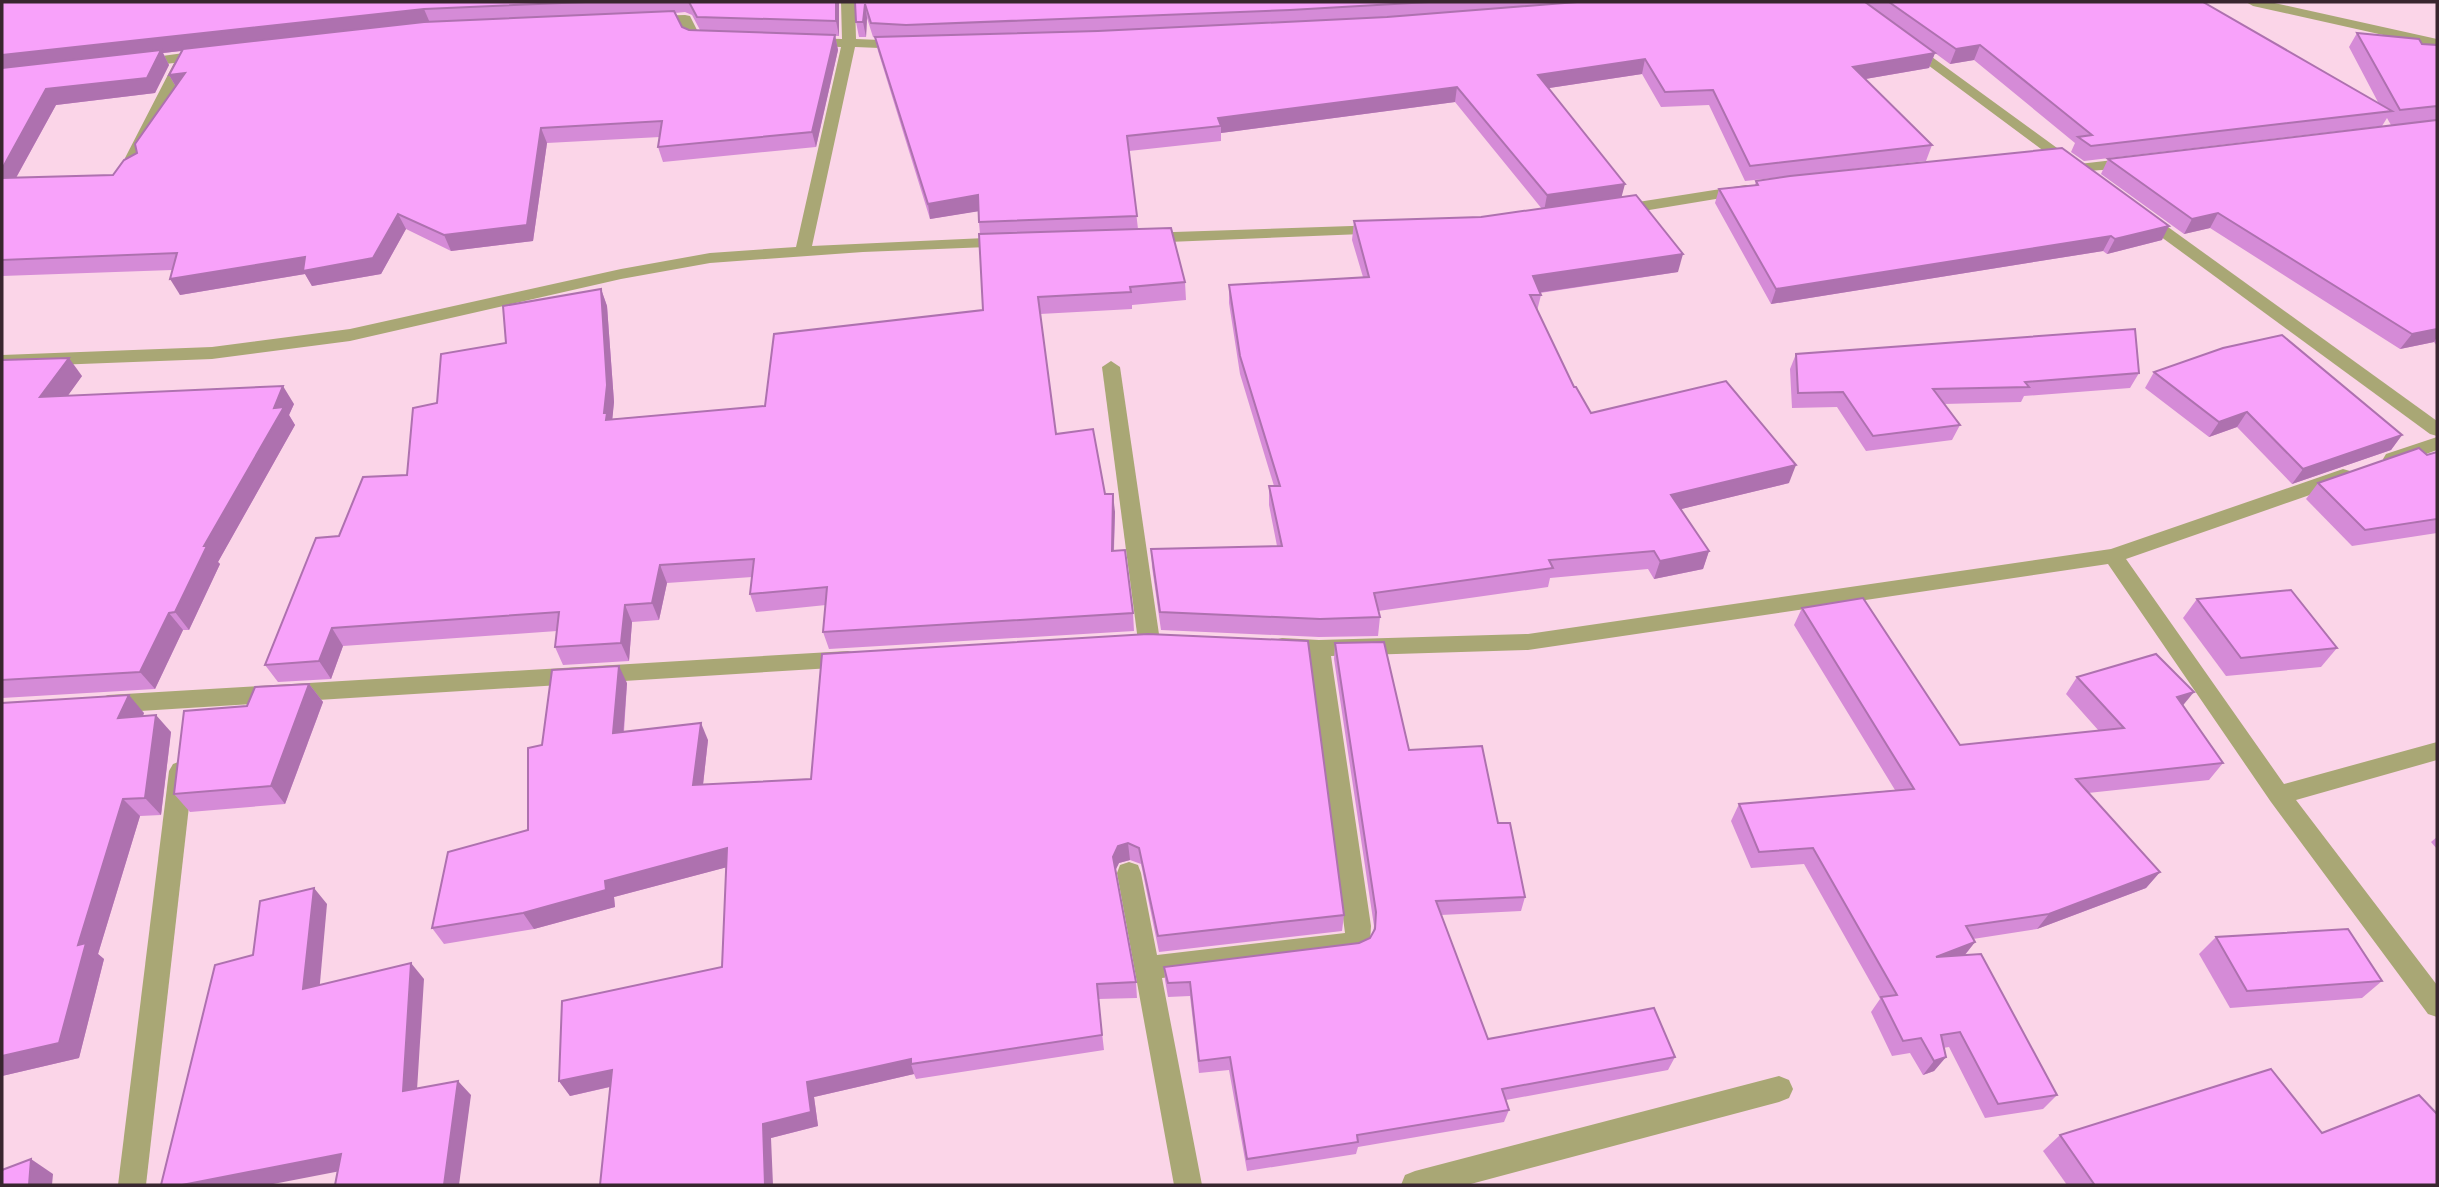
<svg xmlns="http://www.w3.org/2000/svg" width="2439" height="1187" font-family="Quicksand,sans-serif">
<style>
.lines{fill:none;stroke-linecap:round;stroke-linejoin:round}
.minor{fill:#a9a775;fill-rule:evenodd}
.wall{fill:#d58bd7;fill-rule:evenodd}
.shaded-wall{fill:#ae71af}
.building{fill:#f8a2fa;stroke:#ae71af;stroke-width:2}
</style>
<rect width="100%" height="100%" fill="#fbd5e8"/>
<g class="lines">
<!-- minor -->
<g class="minor">
<polygon points="841,2 855,2 856,39 904,41 911,45 904,49 855,47 812,246 1007,237 1013,238 1015,242 1013,246 863,252 710,263 621,279 350,341 212,359 2,367 2,355 212,347 350,329 621,269 710,253 796,247 841,47 809,46 802,42 809,38 842,39"/>
<polygon points="2246,2 2270,2 2437,39 2437,47 2253,6"/>
<polygon points="685,15 690,16 699,34 719,37 719,43 689,41 680,23 649,24 642,20 649,16"/>
<polygon points="1910,41 2079,164 2131,158 2139,163 2131,168 2072,172 1905,48 1905,42"/>
<polygon points="184,53 191,57 141,158 144,168 136,173 130,171 125,158 174,63 140,67 133,63 140,59"/>
<polygon points="1746,185 1752,187 1754,190 1752,193 1619,215 1611,210 1619,205"/>
<polygon points="2144,212 2150,214 2437,421 2437,436 2430,434 2138,220 2136,217 2138,214"/>
<polygon points="1381,225 1389,230 1387,233 1144,243 1136,238 1144,233"/>
<polygon points="1111,361 1120,367 1160,641 1157,647 1149,649 1141,647 1138,641 1102,367"/>
<polygon points="2437,437 2437,450 2393,466 2386,464 2383,459 2386,454"/>
<polygon points="2343,469 2350,471 2353,476 2350,481 2126,559 2284,784 2437,742 2437,760 2296,800 2437,985 2437,1017 2428,1014 2271,802 2108,564 1528,650 1331,656 1371,926 1370,943 1366,951 1357,954 1162,978 1202,1185 1174,1185 1117,873 1120,865 1129,862 1138,865 1141,873 1157,955 1345,933 1309,656 1274,652 1271,646 1274,640 1282,638 1319,640 1528,634 2111,549"/>
<polygon points="848,651 856,653 859,659 856,665 848,667 108,713 100,710 97,704 100,698 108,695"/>
<polygon points="181,761 189,764 193,771 146,1185 118,1185 169,771 173,764"/>
<polygon points="1779,1076 1789,1080 1793,1089 1789,1098 1779,1102 1467,1185 1401,1185 1405,1175 1415,1171"/>
</g>
</g>
<!-- wall -->
<g class="wall">
<path d="M2,2H839V36H835L838,50L816,147L663,162L658,147L660,137L547,143L533,241L451,251L406,229L381,274L312,286L305,274L180,295L172,270L2,276ZM685,12L692,15L700,30H689L682,27L675,13ZM181,51L169,75L176,87L137,153L113,175L16,178L56,105L155,93L169,65L163,53Z"/>
<polygon points="855,2 2203,2 2379,104 2349,47 2357,33 2422,44 2437,45 2437,120 2391,125 2387,118 2382,126 2084,161 2071,152 2075,143 1974,60 1950,64 1935,53 1929,68 1865,79 1932,145 1926,161 1745,181 1709,105 1661,107 1642,74 1549,88 1622,197 1678,272 1540,293 1541,295 1537,311 1574,387 1591,413 1789,483 1681,509 1709,551 1703,569 1654,579 1648,569 1550,578 1548,587 1378,611 1380,617 1378,636 1319,637 1161,630 1152,567 1151,549 1277,546 1269,505 1269,486 1274,486 1240,374 1229,303 1229,285 1363,277 1352,240 1354,221 1481,217 1542,209 1455,102 1221,133 1221,141 1129,151 1138,229 1185,282 1186,300 1132,305 1132,309 1040,314 1056,434 1105,494 1115,512 1114,551 1133,613 1134,631 829,649 823,632 826,605 756,612 750,594 752,577 667,583 659,620 632,622 629,661 563,665 555,647 557,631 343,646 331,679 278,682 265,665 339,536 407,475 437,403 506,343 601,289 607,306 614,402 612,419 765,406 983,310 980,234 978,211 930,219 878,51 875,38 873,37 867,18 866,37 859,37 856,22"/>
<polygon points="2437,120 2437,346 2434,342 2400,349 2210,228 2184,234 2101,174 2108,159"/>
<polygon points="1756,181 2162,240 2107,254 2103,251 1771,304 1715,203 1719,189 1755,185"/>
<polygon points="1796,354 2139,373 2130,388 2024,396 2021,402 1944,404 1960,425 1952,440 1866,451 1837,407 1792,408 1790,369"/>
<polygon points="2,360 82,376 68,395 294,404 289,415 295,425 218,562 220,564 189,630 183,630 155,689 2,698"/>
<polygon points="2154,372 2402,435 2391,450 2292,484 2237,427 2209,437 2145,388"/>
<polygon points="2437,452 2437,533 2352,546 2306,499 2318,483"/>
<polygon points="2197,599 2337,648 2321,667 2226,676 2183,618"/>
<polygon points="1802,608 1960,745 2099,731 2066,694 2077,677 2183,706 2223,763 2209,780 2088,793 2160,872 2146,888 2037,929 1973,939 1975,942 1965,955 2057,1095 2043,1109 1985,1118 1949,1047 1943,1048 1946,1057 1934,1071 1923,1075 1910,1053 1892,1056 1871,1012 1880,999 1804,864 1751,868 1731,821 1739,804 1895,790 1794,625"/>
<polygon points="1335,643 1409,750 1498,823 1525,897 1521,911 1441,915 1488,1039 1675,1057 1668,1070 1506,1100 1509,1110 1504,1122 1358,1147 1356,1154 1247,1171 1229,1070 1199,1073 1190,996 1168,997 1165,980 1164,967 1359,943 1370,938 1373,933 1374,926 1334,659"/>
<polygon points="822,654 1344,915 1342,931 1159,952 1141,864 1130,860 1119,863 1115,871 1136,982 1137,998 1098,999 1104,1050 916,1079 914,1074 814,1097 818,1126 771,1138 610,1087 570,1096 559,1081 722,967 727,867 614,897 615,907 534,929 444,944 432,928 528,830 542,745 627,683 624,732 708,740 703,785 811,779"/>
<polygon points="309,684 323,702 285,804 190,812 174,794 247,706"/>
<polygon points="2,703 144,713 143,716 171,732 161,815 140,816 98,954 104,959 79,1058 2,1076"/>
<polygon points="2437,837 2437,849 2431,842"/>
<polygon points="2216,937 2382,981 2362,998 2230,1008 2199,954"/>
<polygon points="2322,1133 2437,1185 2067,1185 2043,1151 2060,1135"/>
</g>
<!-- shaded-wall -->
<g class="shaded-wall">
<polygon points="836,2 839,2 839,36 836,21"/>
<polygon points="865,4 867,18 866,37 863,22"/>
<polygon points="424,9 430,23 163,53 169,65 155,93 56,105 7,194 2,187 2,169 46,89 2,71 2,55"/>
<polygon points="835,35 838,50 816,147 812,132"/>
<polygon points="1980,45 1974,60 1950,64 1956,49"/>
<polygon points="1935,53 1929,68 1848,82 1853,67"/>
<polygon points="1645,59 1642,74 1536,90 1538,75"/>
<polygon points="185,73 178,90 169,75"/>
<polygon points="1457,87 1455,102 1221,133 1221,126 1218,118"/>
<polygon points="541,128 547,143 533,241 451,251 444,235"/>
<polygon points="1625,184 1621,199 1544,211 1547,195"/>
<polygon points="978,195 980,211 930,219 928,204"/>
<polygon points="2218,213 2210,228 2184,234 2192,219"/>
<polygon points="398,214 406,229 381,274 312,286 305,274 180,295 170,279"/>
<polygon points="2169,226 2162,240 2107,254 2115,239"/>
<polygon points="2111,236 2103,251 1771,304 1776,289"/>
<polygon points="1683,254 1678,272 1529,294 1533,276"/>
<polygon points="601,289 607,306 614,402 612,423 614,438 604,413"/>
<polygon points="2437,329 2437,337 2434,342 2400,349 2412,334"/>
<polygon points="69,358 82,376 54,415 40,397"/>
<polygon points="283,386 294,404 289,415 295,425 218,562 220,564 189,630 175,612 204,546 274,408"/>
<polygon points="2247,412 2237,427 2209,437 2219,422"/>
<polygon points="2402,435 2391,450 2292,484 2303,469"/>
<polygon points="1796,465 1789,483 1665,513 1671,495"/>
<polygon points="1113,494 1115,512 1113,568 1112,551"/>
<polygon points="1709,551 1703,569 1654,579 1660,561"/>
<polygon points="660,565 667,583 659,620 652,603"/>
<polygon points="625,605 632,622 629,661 621,643"/>
<polygon points="169,613 183,630 155,689 140,672"/>
<polygon points="332,628 343,646 331,679 319,661"/>
<polygon points="619,666 627,683 622,750 613,733"/>
<polygon points="309,684 323,702 285,804 271,786"/>
<polygon points="2194,692 2180,709 2177,697"/>
<polygon points="129,695 144,713 134,736 118,718"/>
<polygon points="156,715 171,732 161,815 145,798"/>
<polygon points="701,723 708,740 701,802 693,785"/>
<polygon points="123,799 140,816 98,954 104,959 79,1058 2,1076 2,1056 78,945"/>
<polygon points="1128,843 1130,860 1119,863 1114,873 1113,857 1118,846"/>
<polygon points="727,848 735,865 614,897 615,907 534,929 523,913 605,881"/>
<polygon points="2160,872 2146,888 2037,929 2049,914"/>
<polygon points="314,888 327,904 318,1005 303,989"/>
<polygon points="1975,942 1963,957 1936,957"/>
<polygon points="411,963 424,979 416,1106 403,1091"/>
<polygon points="1946,1057 1934,1071 1923,1075 1934,1061"/>
<polygon points="911,1059 911,1064 914,1074 814,1097 818,1126 771,1138 773,1185 765,1185 763,1124 807,1082"/>
<polygon points="612,1070 622,1084 570,1096 559,1081"/>
<polygon points="458,1081 471,1095 459,1185 444,1185"/>
<polygon points="341,1154 356,1168 268,1185 182,1185"/>
<polygon points="31,1159 53,1174 52,1185 29,1185"/>
</g>
<!-- building -->
<g class="building">
<polygon points="2,2 586,2 424,9 2,55"/>
<polygon points="689,2 836,2 836,21 697,17"/>
<polygon points="855,2 1429,2 1290,10 906,25 871,23 865,4 863,22 856,22"/>
<polygon points="1577,2 1865,2 1935,53 1853,67 1932,145 1750,166 1713,90 1665,92 1645,59 1538,75 1625,184 1547,195 1457,87 1218,118 1221,126 1127,136 1137,216 979,222 978,195 928,204 875,37 1098,31 1387,17"/>
<polygon points="1889,2 2203,2 2392,111 2091,146 2078,137 2092,135 1980,45 1956,49"/>
<polygon points="674,11 682,27 689,30 835,35 812,132 658,147 662,121 541,128 527,225 444,235 398,214 373,258 303,271 305,257 170,279 177,253 2,260 2,178 113,175 124,160 137,153 135,144 185,73 169,75 183,49 424,22"/>
<polygon points="2357,33 2419,39 2422,44 2437,45 2437,106 2400,110"/>
<polygon points="161,50 147,78 46,89 2,169 2,68"/>
<polygon points="2437,120 2437,329 2412,334 2218,213 2192,219 2108,159"/>
<polygon points="2062,148 2169,226 2115,239 2111,236 1776,289 1719,189 1758,185 1756,181 1790,176"/>
<polygon points="1636,195 1683,254 1533,276 1541,295 1530,295 1574,387 1576,387 1591,413 1726,381 1796,465 1671,495 1709,551 1660,561 1654,551 1549,560 1553,568 1374,593 1380,617 1320,619 1160,612 1151,549 1282,546 1269,486 1280,486 1240,356 1229,285 1369,277 1354,221 1481,217"/>
<polygon points="1171,228 1185,282 1130,287 1131,292 1038,297 1056,434 1093,429 1105,494 1113,494 1112,551 1125,550 1133,613 823,632 827,587 750,594 754,559 660,565 652,603 625,605 621,643 555,647 559,612 332,628 319,661 265,665 316,538 339,536 363,477 407,475 413,408 437,403 441,354 506,343 503,306 601,289 607,385 604,413 607,413 606,420 765,406 774,334 983,310 979,234"/>
<polygon points="2135,329 2139,373 2025,382 2029,387 1933,389 1960,425 1873,436 1843,392 1798,393 1796,354"/>
<polygon points="2282,335 2402,435 2303,469 2247,412 2219,422 2154,372 2223,348"/>
<polygon points="69,358 40,397 283,386 274,408 284,407 204,546 207,546 175,612 169,613 140,672 2,680 2,360"/>
<polygon points="2419,448 2427,455 2437,452 2437,519 2365,530 2318,483"/>
<polygon points="2291,590 2337,648 2241,658 2197,599"/>
<polygon points="1863,598 1960,745 2124,728 2077,677 2156,654 2194,692 2177,697 2223,763 2076,779 2160,872 2049,914 1966,926 1975,942 1936,957 1981,954 2057,1095 1998,1104 1960,1032 1941,1035 1946,1057 1934,1061 1921,1038 1903,1041 1881,997 1897,995 1813,848 1759,852 1739,804 1914,789 1802,608"/>
<polygon points="1148,634 1308,641 1344,915 1158,936 1139,848 1128,843 1118,846 1113,857 1136,982 1097,984 1102,1035 911,1064 911,1059 807,1082 811,1112 763,1124 765,1185 600,1185 612,1070 559,1081 562,1001 722,967 727,848 605,881 606,890 523,913 432,928 448,852 528,830 528,748 542,745 552,670 619,666 613,733 701,723 693,785 811,779 822,654"/>
<polygon points="1384,642 1409,750 1482,746 1498,823 1510,823 1525,897 1436,901 1488,1039 1654,1008 1675,1057 1502,1089 1509,1110 1357,1135 1358,1142 1247,1159 1230,1057 1199,1061 1190,982 1168,983 1164,967 1359,943 1370,938 1375,929 1376,912 1335,643"/>
<polygon points="309,684 271,786 174,794 184,711 247,706 255,687"/>
<polygon points="129,695 118,718 156,715 145,798 123,799 78,945 86,943 59,1043 2,1056 2,703"/>
<polygon points="314,888 303,989 411,963 403,1091 458,1081 444,1185 335,1185 341,1154 182,1185 161,1185 215,965 253,955 260,901"/>
<polygon points="2348,929 2382,981 2247,991 2216,937"/>
<polygon points="2271,1069 2322,1133 2419,1095 2437,1114 2437,1185 2089,1185 2094,1184 2060,1135"/>
<polygon points="31,1159 29,1185 2,1185 2,1170"/>
</g>
<!-- border -->
<rect width="2439" height="1187" fill="none" stroke="#38262f" stroke-width="7"/>
</svg>
